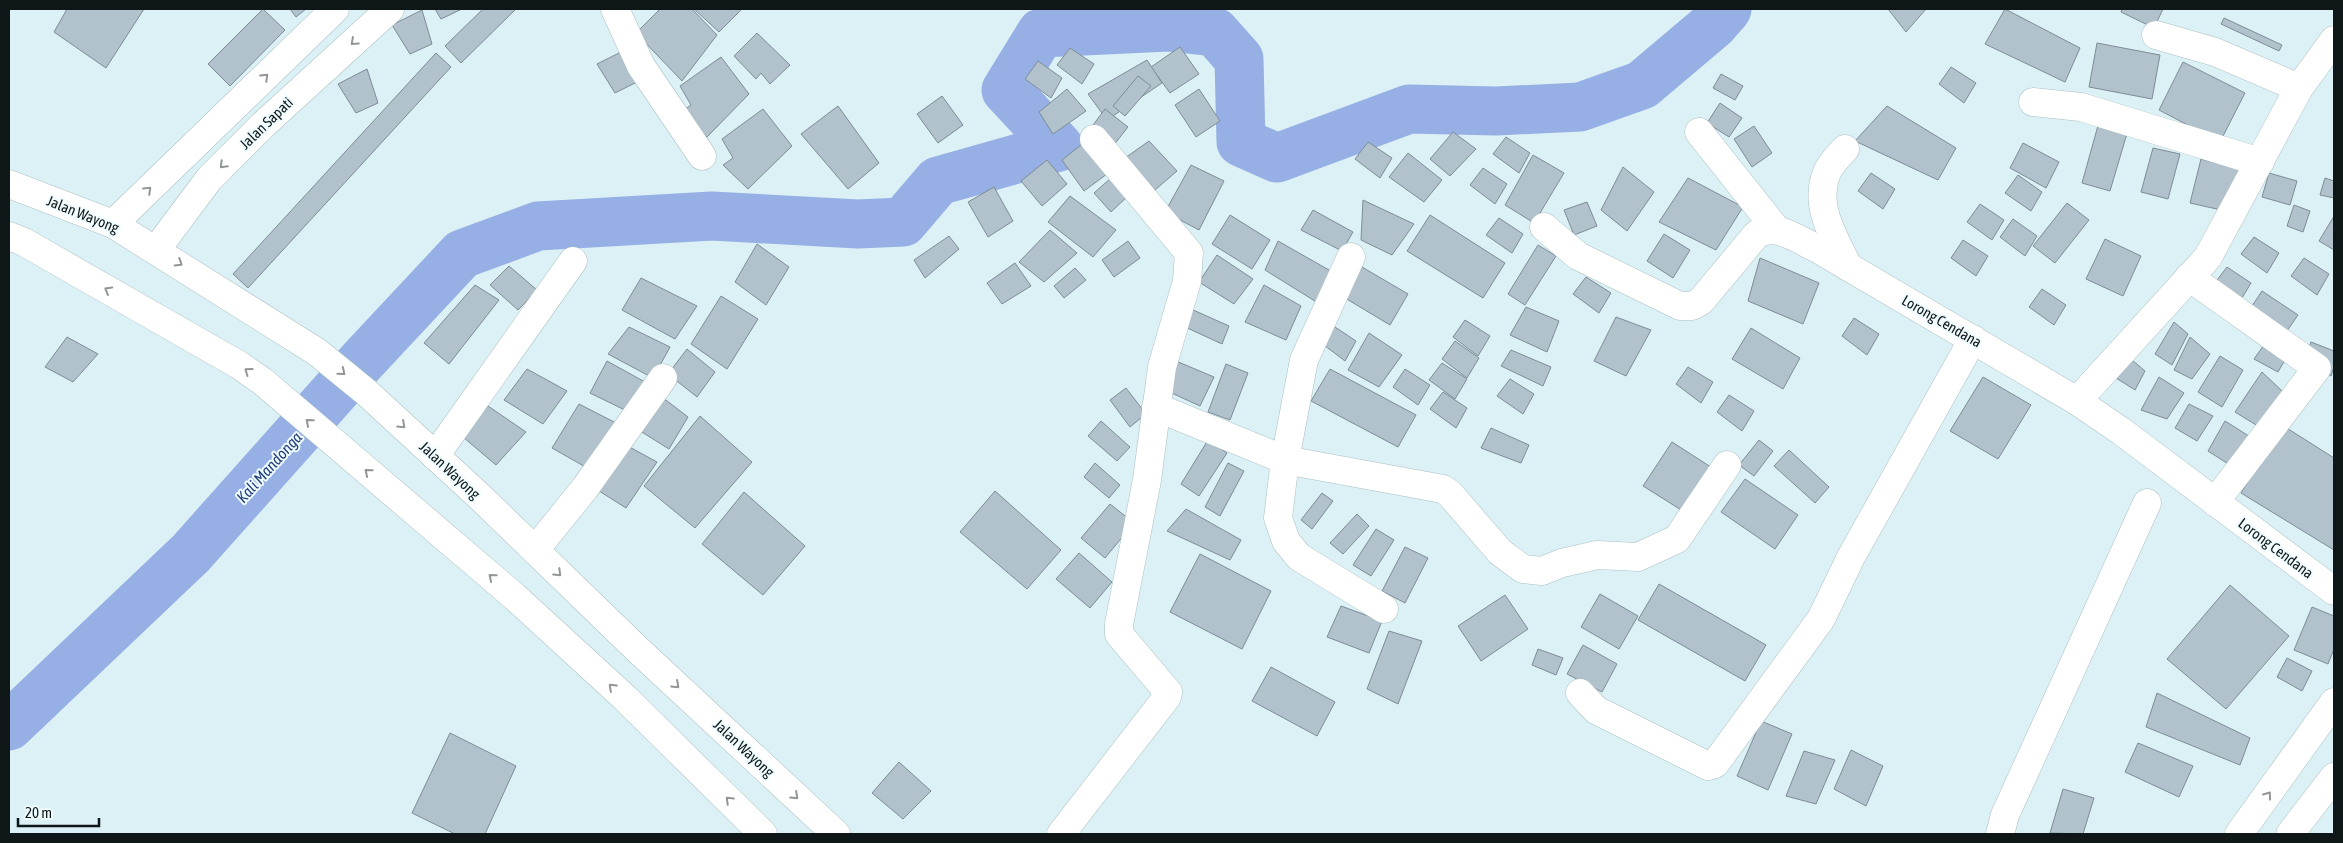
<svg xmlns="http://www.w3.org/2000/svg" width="2343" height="843" font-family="'Asap Condensed',sans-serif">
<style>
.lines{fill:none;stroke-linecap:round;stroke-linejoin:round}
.river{stroke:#96afe4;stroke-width:49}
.building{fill:#b2c2cd;stroke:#7d8c96}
.minor-casing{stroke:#acc0c4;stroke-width:29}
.major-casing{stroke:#acc0c4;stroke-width:29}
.minor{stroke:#fff;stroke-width:28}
.major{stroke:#fff;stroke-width:28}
.oneway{stroke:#939697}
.labels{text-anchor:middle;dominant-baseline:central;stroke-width:4;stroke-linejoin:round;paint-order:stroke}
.street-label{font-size:15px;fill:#0f1618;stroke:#effcff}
.water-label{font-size:16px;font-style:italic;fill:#223b7b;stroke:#effcff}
</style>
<rect width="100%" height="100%" fill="#dbf1f5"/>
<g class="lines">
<!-- river -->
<polyline class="river" points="9,726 191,553 362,361 462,254 538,226 712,216 858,224 903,222 938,181 1059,147 1006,90 1041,33 1168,27 1215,32 1239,59 1241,142 1277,158 1409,109 1496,111 1580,107 1642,85 1713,25 1727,9"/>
</g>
<!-- building -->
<g class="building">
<polygon points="67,9 144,9 106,68 54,32"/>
<polygon points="263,9 285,30 230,86 208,64"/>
<polygon points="290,9 306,9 296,17"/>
<polygon points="435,9 462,9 441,19"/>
<polygon points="483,9 516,9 461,63 445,46"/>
<polygon points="660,9 692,9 717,35 682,81 636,33"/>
<polygon points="694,9 742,9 719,32"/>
<polygon points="1888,9 1926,9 1906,32"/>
<polygon points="2005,9 2080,48 2065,82 1985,44"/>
<polygon points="2122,9 2163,9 2154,28 2121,12"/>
<polygon points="422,10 432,44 410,54 392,25"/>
<polygon points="2224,18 2282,45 2279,51 2221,24"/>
<polygon points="757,33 790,65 770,84 761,73 756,79 734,56"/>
<polygon points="2097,43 2160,55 2152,99 2089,87"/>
<polygon points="1180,47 1199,74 1170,93 1151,67"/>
<polygon points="1070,48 1094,64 1082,84 1057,65"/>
<polygon points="627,49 637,82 615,93 597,64"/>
<polygon points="436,53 451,67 248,288 233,274"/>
<polygon points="721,57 749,94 707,137 681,112 691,105 680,86"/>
<polygon points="1147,60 1162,83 1107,120 1088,94"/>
<polygon points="1038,61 1062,78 1051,98 1025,79"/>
<polygon points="2183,62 2245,93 2220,142 2159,110"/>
<polygon points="1951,67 1976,83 1964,103 1939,84"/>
<polygon points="367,69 378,103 356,113 338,84"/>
<polygon points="1721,74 1743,86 1735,100 1713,88"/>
<polygon points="1138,76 1151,86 1125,116 1113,106"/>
<polygon points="1067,89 1086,111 1053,134 1039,112"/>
<polygon points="1199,89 1220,121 1196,137 1175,105"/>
<polygon points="942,96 963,125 938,143 917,114"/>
<polygon points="1720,103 1742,118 1729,137 1707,123"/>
<polygon points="838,106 879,163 848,189 801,134"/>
<polygon points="1887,106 1956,148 1938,180 1855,141"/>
<polygon points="763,109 792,146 748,189 723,165 733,158 722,139"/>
<polygon points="1105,109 1128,127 1113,146 1090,129"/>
<polygon points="2099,122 2128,130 2110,191 2082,183"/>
<polygon points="1754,126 1772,153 1752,167 1734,139"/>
<polygon points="1453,132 1476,149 1450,176 1430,159"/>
<polygon points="1506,137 1530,153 1519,173 1493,154"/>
<polygon points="1086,141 1111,171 1084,191 1062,160"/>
<polygon points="1149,141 1177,171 1155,190 1125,158"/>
<polygon points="1368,142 1392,158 1380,178 1355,159"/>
<polygon points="2023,143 2059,162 2046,188 2010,168"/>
<polygon points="2153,148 2180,154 2168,199 2141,192"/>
<polygon points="1408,153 1442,180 1424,202 1389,177"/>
<polygon points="1533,155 1564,173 1534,223 1505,205"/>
<polygon points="2201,159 2240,169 2230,212 2190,203"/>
<polygon points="1047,160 1067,184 1042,206 1021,181"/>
<polygon points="1191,165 1224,181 1199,230 1165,212"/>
<polygon points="1623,167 1654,192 1627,231 1601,210"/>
<polygon points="1483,168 1507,184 1495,204 1470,185"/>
<polygon points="1871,173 1895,189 1883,209 1858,191"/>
<polygon points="2269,173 2297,181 2290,205 2262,197"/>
<polygon points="2018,175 2042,192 2031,211 2005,193"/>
<polygon points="1111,178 1128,196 1111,212 1094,193"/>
<polygon points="1688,178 1743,207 1716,250 1659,222"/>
<polygon points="2325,178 2334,181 2334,198 2320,195"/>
<polygon points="994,187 1013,221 988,237 968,202"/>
<polygon points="1070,196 1116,230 1093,257 1048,222"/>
<polygon points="1363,200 1414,224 1392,255 1361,240"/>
<polygon points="1587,202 1597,226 1574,235 1564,210"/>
<polygon points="2067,203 2089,220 2055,263 2033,246"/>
<polygon points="1980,204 2004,220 1992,240 1967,222"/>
<polygon points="2294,205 2310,211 2303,232 2287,226"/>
<polygon points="1313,210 1353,232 1342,251 1301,230"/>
<polygon points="1230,215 1270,240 1252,269 1212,244"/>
<polygon points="1430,215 1505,263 1483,298 1407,251"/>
<polygon points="2334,216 2334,250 2319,241"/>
<polygon points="1499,218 1523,234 1512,253 1486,235"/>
<polygon points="2013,219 2037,236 2025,256 2000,237"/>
<polygon points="1050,230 1077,253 1044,282 1019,262"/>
<polygon points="1664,234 1690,250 1673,278 1647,261"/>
<polygon points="949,236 959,249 925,278 914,260"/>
<polygon points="2254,237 2279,253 2267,273 2241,254"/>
<polygon points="2105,239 2141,256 2123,296 2086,279"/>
<polygon points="1963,240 1988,256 1976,276 1951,258"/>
<polygon points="1128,241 1140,258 1114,277 1102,260"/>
<polygon points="1278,241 1336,274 1318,303 1265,270"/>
<polygon points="757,244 789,267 766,305 735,282"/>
<polygon points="1538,245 1556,256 1525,305 1508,294"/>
<polygon points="1217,255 1253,279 1234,304 1199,282"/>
<polygon points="1760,258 1819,283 1803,324 1748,301"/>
<polygon points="2304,258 2329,274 2317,295 2291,276"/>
<polygon points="1015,263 1031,286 1002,304 987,283"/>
<polygon points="509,266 537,290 518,310 490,285"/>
<polygon points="1362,267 1408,294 1390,325 1345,298"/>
<polygon points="2227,267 2251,283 2239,303 2214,284"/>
<polygon points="1075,268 1086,280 1064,298 1054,286"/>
<polygon points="1586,277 1611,293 1599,313 1573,294"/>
<polygon points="641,278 697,306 675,339 622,310"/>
<polygon points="475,285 499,300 449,364 424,343"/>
<polygon points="1264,285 1301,306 1286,340 1245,322"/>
<polygon points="2042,289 2066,305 2054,325 2029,307"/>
<polygon points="2262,291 2298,315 2280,341 2244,318"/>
<polygon points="721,296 758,319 727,369 691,344"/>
<polygon points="1526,307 1559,321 1547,352 1510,335"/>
<polygon points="1191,309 1229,326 1222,344 1183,326"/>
<polygon points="1616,317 1651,330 1626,376 1594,361"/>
<polygon points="1854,318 1879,334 1867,355 1842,336"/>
<polygon points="1465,320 1490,336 1478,356 1453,337"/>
<polygon points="2174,322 2188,334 2172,365 2155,354"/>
<polygon points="1332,325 1356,341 1345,361 1320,342"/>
<polygon points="629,327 670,347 653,378 608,354"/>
<polygon points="1751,328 1800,358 1783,389 1732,359"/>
<polygon points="1369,333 1402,355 1379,387 1348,370"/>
<polygon points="67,337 98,354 73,382 45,367"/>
<polygon points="2190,337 2210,354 2192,379 2174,370"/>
<polygon points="1455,341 1479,358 1467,378 1442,359"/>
<polygon points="2266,342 2289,353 2278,372 2254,359"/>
<polygon points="2311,342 2334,351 2334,367 2331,376 2305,361"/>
<polygon points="687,349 715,372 697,397 668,374"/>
<polygon points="1511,350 1551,367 1543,386 1501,366"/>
<polygon points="2220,356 2243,370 2222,407 2198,392"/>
<polygon points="2132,360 2145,371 2135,390 2116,378"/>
<polygon points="607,361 645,382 629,412 590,393"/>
<polygon points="1176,361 1214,377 1200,406 1165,390"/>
<polygon points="1442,363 1467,379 1455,399 1429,380"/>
<polygon points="1226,364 1248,373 1230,420 1208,412"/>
<polygon points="1688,367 1713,382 1701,403 1676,384"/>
<polygon points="527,369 567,391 543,424 504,400"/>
<polygon points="1330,369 1416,415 1398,447 1311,401"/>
<polygon points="1405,369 1430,385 1418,405 1393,387"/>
<polygon points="2262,372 2282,391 2261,428 2235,412"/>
<polygon points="1983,377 2031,405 1998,459 1950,431"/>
<polygon points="2159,377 2184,393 2167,419 2141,410"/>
<polygon points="1510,379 1534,394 1523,414 1497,396"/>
<polygon points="1126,388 1146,414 1130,427 1110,400"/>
<polygon points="1443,392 1467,408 1456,428 1430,409"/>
<polygon points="658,394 688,417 669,449 637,429"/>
<polygon points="1729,395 1754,411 1742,431 1717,412"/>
<polygon points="579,404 618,424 589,469 552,448"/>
<polygon points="2189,404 2213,416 2197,441 2175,428"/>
<polygon points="488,406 526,432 496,465 463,437"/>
<polygon points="700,416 752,462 695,528 644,486"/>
<polygon points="1101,421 1130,447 1117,461 1088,436"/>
<polygon points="2225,421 2252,438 2233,467 2208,451"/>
<polygon points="2282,425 2334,458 2334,550 2241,493"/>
<polygon points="1491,428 1529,445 1521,463 1481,448"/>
<polygon points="1208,440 1227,453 1199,496 1181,484"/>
<polygon points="1759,440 1773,451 1754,476 1739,465"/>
<polygon points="1672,442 1714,469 1686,513 1643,486"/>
<polygon points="624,444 657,462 626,508 596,489"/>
<polygon points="1789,450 1829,487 1815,503 1774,466"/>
<polygon points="1095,463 1120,485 1109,498 1084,477"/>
<polygon points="1228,463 1244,471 1220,516 1205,507"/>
<polygon points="1745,479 1798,515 1775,549 1721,512"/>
<polygon points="995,491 1061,550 1027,589 960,532"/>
<polygon points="744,492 805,546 763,595 702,544"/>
<polygon points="1322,493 1333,501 1312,529 1301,520"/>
<polygon points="1110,504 1134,523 1105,558 1081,538"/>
<polygon points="1186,509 1241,540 1230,560 1167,531"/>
<polygon points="1357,514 1369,526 1343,554 1330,543"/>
<polygon points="1376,529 1394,540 1371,576 1353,565"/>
<polygon points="1405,547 1428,558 1405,603 1382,591"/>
<polygon points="1079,553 1112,582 1090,608 1056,579"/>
<polygon points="1200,554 1271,591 1242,649 1170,612"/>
<polygon points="1659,584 1766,645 1745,681 1638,620"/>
<polygon points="2230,585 2289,636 2226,709 2167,659"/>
<polygon points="1600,594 1638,616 1619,649 1581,627"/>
<polygon points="1505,595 1528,629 1481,661 1458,626"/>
<polygon points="1341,606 1382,621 1369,653 1327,637"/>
<polygon points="2312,607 2334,616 2334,649 2328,664 2294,650"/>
<polygon points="1389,631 1422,641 1398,704 1367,689"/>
<polygon points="1583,645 1617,664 1602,692 1567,674"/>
<polygon points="1538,649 1563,658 1556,675 1532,665"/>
<polygon points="2287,658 2312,671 2302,691 2277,677"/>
<polygon points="1271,667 1335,702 1317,736 1252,701"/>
<polygon points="2157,693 2250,738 2240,765 2146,727"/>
<polygon points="1761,721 1792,734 1768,790 1737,776"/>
<polygon points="450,733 516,766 485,834 455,834 412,813"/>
<polygon points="2138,743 2193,766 2179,797 2125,772"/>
<polygon points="1851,750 1883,766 1866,806 1834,789"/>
<polygon points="1804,751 1835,760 1816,804 1786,796"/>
<polygon points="899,762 931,791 903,819 872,793"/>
<polygon points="2063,789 2094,798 2083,834 2050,833"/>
</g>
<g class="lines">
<defs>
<g id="minor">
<polyline points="615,9 641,66 702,156"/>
<polyline points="2156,35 2215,52 2299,88"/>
<polyline points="2033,102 2081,107 2260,162"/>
<polyline points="1699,132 1776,229"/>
<path d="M1845,149C1839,155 1832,163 1828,170C1812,205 1834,236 1848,267"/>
<polyline points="113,224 335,9"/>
<path d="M1544,227L1578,256L1680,306H1692L1701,301L1756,235C1775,221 1800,241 1818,249L2077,401L2121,431L2334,591"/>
<polyline points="156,250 209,179 264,124 390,9"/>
<polyline points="1351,257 1304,360 1285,460 1278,518 1286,541 1299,557 1384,609"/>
<polyline points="2189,277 2317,368 2215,502"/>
<polyline points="2077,401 2208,257 2299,88 2334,40"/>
<polyline points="1156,407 1285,460 1443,489 1450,494 1500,552 1523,569 1542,571 1562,563 1597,555 1638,557 1677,539 1727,465"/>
<polyline points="435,456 573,261"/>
<polyline points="535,550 585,488 663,378"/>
<polyline points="1580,693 1596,710 1708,766 1715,764 1821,619 1851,557 1973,339"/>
<polyline points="1061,834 1167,697 1168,692 1119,634 1119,624 1147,480 1162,367 1187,281 1189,253 1094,139"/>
<polyline points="2000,834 2005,815 2147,503"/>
</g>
<g id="major">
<polyline points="9,184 113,224 317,352 366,392 479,496 637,649 836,834"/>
<polyline points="9,236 24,242 239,365 262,381 515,597 624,697 763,834"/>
<polyline points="2239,834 2334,702"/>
<polyline points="2290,834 2334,777"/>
</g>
</defs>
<!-- minor casing -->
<use href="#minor" class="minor-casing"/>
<!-- major casing -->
<use href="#major" class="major-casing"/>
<!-- minor -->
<use href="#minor" class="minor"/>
<!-- major -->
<use href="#major" class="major"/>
</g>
<!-- one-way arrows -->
<defs><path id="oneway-chevron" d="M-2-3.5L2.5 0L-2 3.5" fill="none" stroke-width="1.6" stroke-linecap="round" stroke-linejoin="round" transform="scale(1.25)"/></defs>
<g class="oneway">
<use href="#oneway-chevron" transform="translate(354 42) rotate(138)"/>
<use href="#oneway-chevron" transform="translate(265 77) rotate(-44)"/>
<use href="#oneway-chevron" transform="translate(223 165) rotate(135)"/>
<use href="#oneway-chevron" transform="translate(148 190) rotate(-44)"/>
<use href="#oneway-chevron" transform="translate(179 263) rotate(32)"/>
<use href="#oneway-chevron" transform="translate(108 290) rotate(-150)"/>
<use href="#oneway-chevron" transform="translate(248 371) rotate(-144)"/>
<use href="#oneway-chevron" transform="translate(342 372) rotate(39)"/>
<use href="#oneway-chevron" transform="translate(309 422) rotate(-139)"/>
<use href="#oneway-chevron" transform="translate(402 425) rotate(43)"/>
<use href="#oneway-chevron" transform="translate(368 472) rotate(-140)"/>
<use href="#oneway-chevron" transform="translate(558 573) rotate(44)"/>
<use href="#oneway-chevron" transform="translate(492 577) rotate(-140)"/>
<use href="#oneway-chevron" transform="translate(676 685) rotate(43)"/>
<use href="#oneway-chevron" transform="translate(612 687) rotate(-137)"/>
<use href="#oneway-chevron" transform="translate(2268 795) rotate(-54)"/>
<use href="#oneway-chevron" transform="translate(795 796) rotate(43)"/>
<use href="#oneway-chevron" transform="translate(729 800) rotate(-136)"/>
</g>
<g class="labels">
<!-- street labels -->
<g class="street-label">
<text transform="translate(266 123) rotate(-44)">Jalan Sapati</text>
<text transform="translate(83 214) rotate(22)">Jalan Wayong</text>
<text transform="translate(1942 321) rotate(30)">Lorong Cendana</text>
<text transform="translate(450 470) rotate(43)">Jalan Wayong</text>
<text transform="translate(2276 548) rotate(37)">Lorong Cendana</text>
<text transform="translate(744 748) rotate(43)">Jalan Wayong</text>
</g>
<!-- water labels -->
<g class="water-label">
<text transform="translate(269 467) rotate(-48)">Kali Mandonga</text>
</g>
</g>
<!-- border -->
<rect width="2343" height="843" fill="none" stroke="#0f1618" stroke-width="20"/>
<!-- scale -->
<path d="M18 818v8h81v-8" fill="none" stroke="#0f1618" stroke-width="2.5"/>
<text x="25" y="818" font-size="15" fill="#0f1618" stroke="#effcff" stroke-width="4" paint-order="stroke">20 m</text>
</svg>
